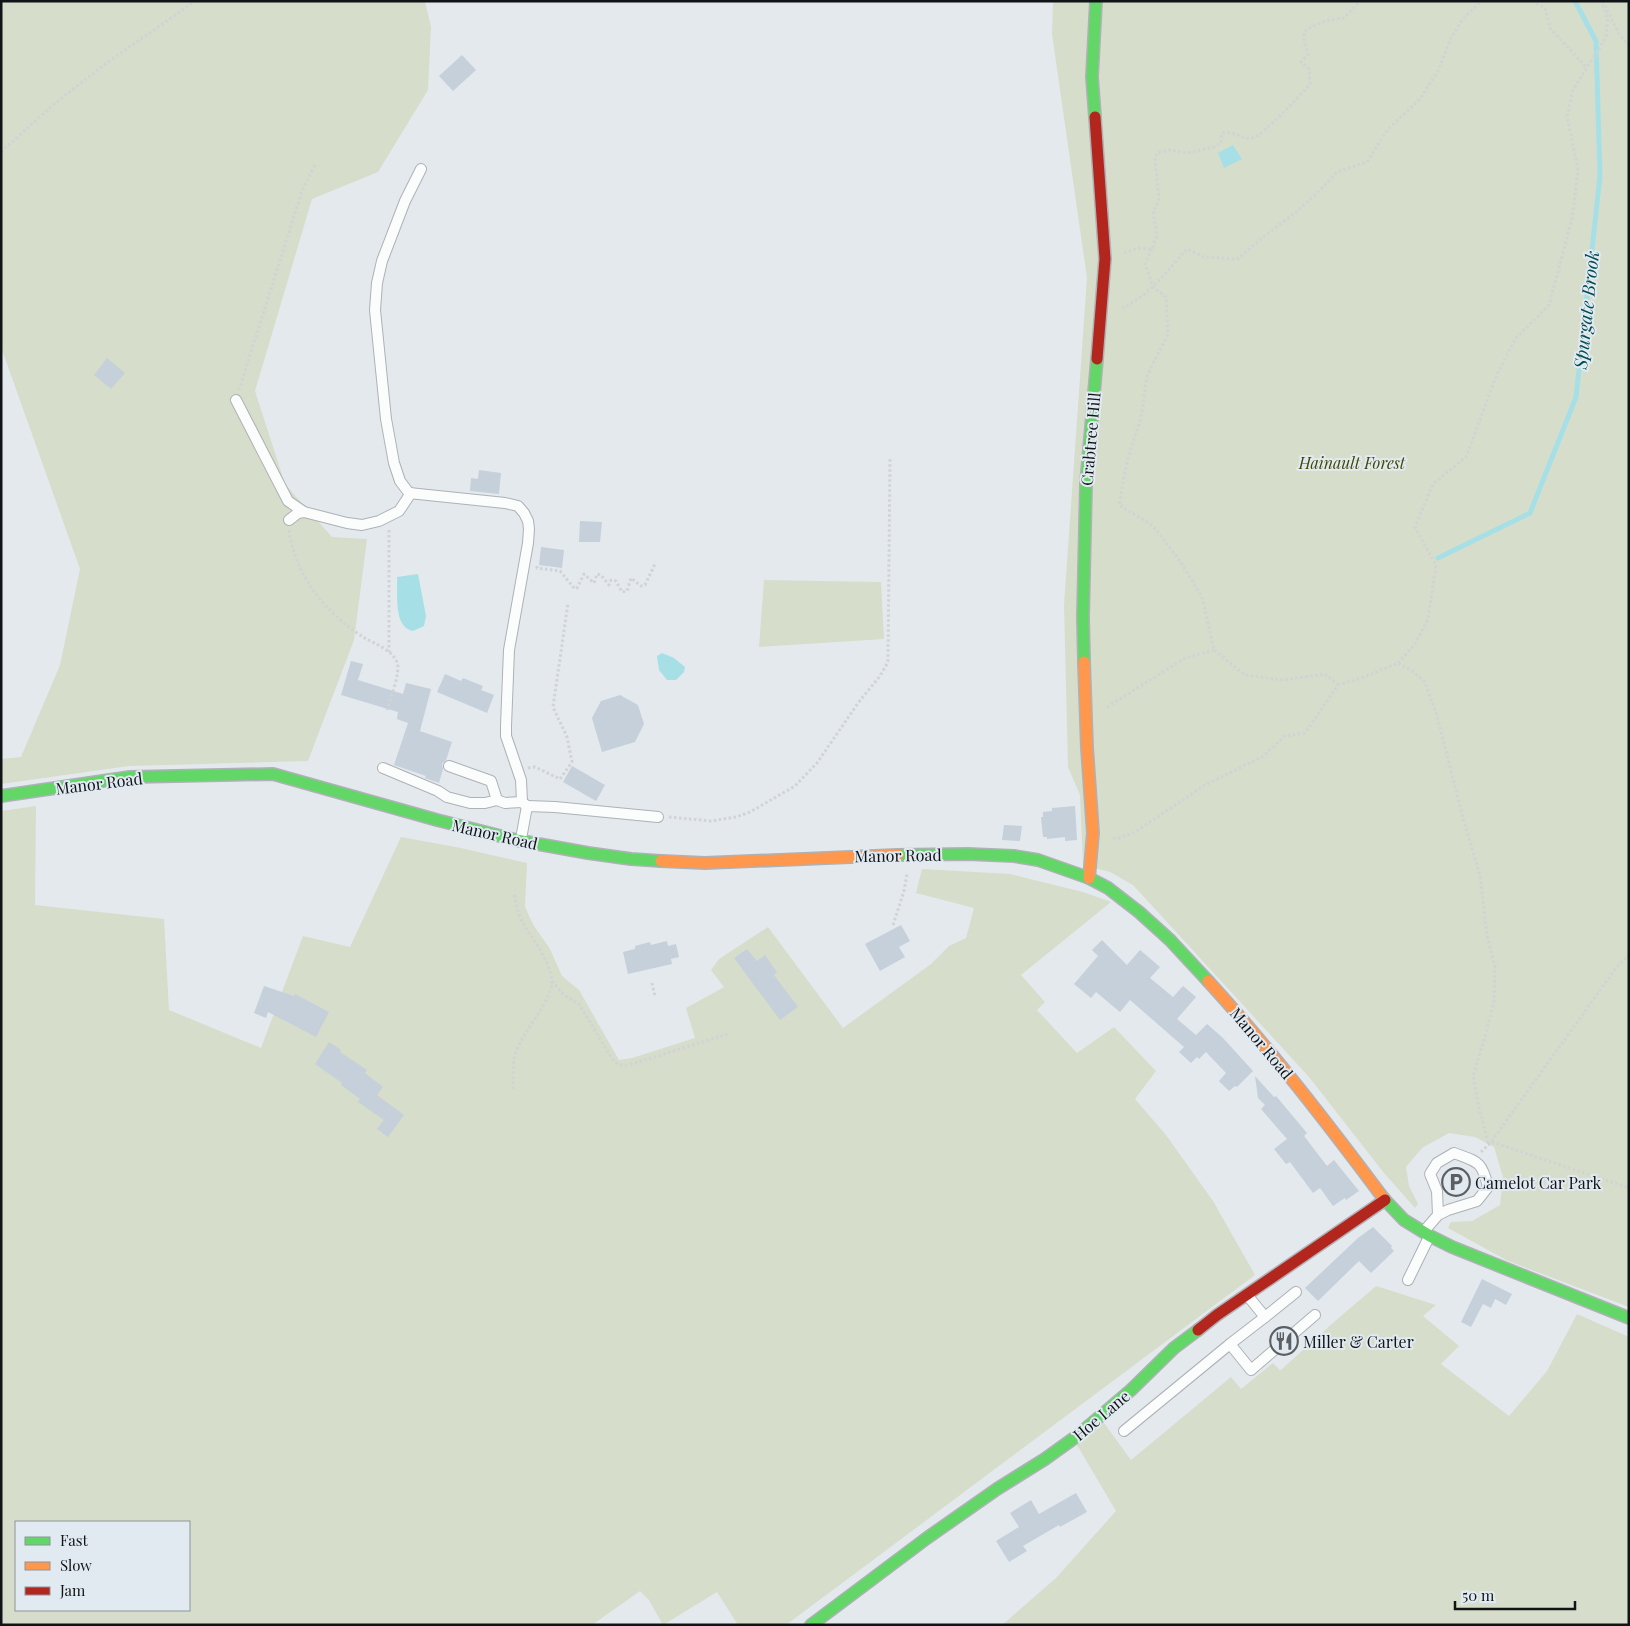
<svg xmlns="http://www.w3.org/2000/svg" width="1630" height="1626" font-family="'Playfair Display',serif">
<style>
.green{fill:#d7ddcb;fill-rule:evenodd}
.water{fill:#a6e0e6}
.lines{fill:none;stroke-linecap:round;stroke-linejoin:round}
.stream{stroke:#a6e0e6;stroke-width:5}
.building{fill:#c5d0db}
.lane-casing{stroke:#aeb1b5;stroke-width:12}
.fast-casing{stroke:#aeb1b5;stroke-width:14}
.slow-casing{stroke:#aeb1b5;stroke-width:14}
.jam-casing{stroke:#aeb1b5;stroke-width:14}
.path{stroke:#d1d3d4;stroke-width:3;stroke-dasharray:2.5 2.5;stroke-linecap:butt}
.lane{stroke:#fbfcfc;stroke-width:10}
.fast{stroke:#63d668;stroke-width:11}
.slow{stroke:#ff974d;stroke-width:11}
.jam{stroke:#b3261e;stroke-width:11}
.labels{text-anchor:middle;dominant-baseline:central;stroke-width:4;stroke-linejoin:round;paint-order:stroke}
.street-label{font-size:16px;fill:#111417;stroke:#e1eaf1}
.park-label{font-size:16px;font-style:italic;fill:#414801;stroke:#e1eaf1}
.poi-label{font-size:16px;fill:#111417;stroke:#e1eaf1;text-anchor:start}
.water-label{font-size:18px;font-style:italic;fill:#004d52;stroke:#e1eaf1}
</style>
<rect width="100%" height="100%" fill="#e4e9ee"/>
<!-- green -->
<g class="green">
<polygon points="1,1 425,1 431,27 428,90 378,172 312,199 255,391 285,484 332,537 367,539 354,640 308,761 129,766 1,784 1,759 21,757 60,665 80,569 1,347"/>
<polygon points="1053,1 1629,1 1629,1307 1508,1261 1448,1228 1451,1222 1472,1221 1500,1205 1503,1177 1494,1147 1475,1137 1449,1133 1422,1148 1406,1167 1409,1186 1418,1204 1415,1208 1384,1173 1309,1077 1133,885 1110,872 1083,865 1080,795 1068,767 1064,605 1087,278 1052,34"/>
<polygon points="764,580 881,582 884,639 759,647"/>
<path d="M36,806L35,905L164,919L169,1010L261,1048L303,936L350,947L401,837L461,848L527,863L525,906L529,916L534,926L550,949L562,976L579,990L619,1060L632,1058L695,1038L686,1008L724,987L711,970L719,959L768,927L843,1028L931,964L949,946L966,938L974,908L916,893L922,869L1010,874L1083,892L1111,902L1021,975L1045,1002L1037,1010L1077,1053L1114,1027L1156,1071L1135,1099L1166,1135L1213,1201L1255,1275L786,1625H738L717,1592L663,1625L649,1600L640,1591L592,1625H1V811ZM16,1522H189V1610H16Z"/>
<polygon points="1376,1286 1436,1305 1423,1316 1459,1346 1441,1364 1509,1416 1547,1371 1577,1314 1629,1337 1629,1625 1002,1625 1056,1578 1116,1511 1077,1445 1104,1423 1131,1460 1231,1377 1241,1389 1273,1363 1280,1370 1282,1369 1334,1322"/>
</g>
<!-- water -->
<g class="water">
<polygon points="1233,145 1242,159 1224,168 1218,153"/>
<path d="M418,574L426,616L424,626L413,631C393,627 398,594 397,577Z"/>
<polygon points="662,653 674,658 685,667 684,672 676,680 667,680 659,670 657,656"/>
</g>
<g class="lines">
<!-- stream -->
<polyline class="stream" points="1438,558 1530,513 1576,397 1600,176 1596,41 1575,1"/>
</g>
<!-- building -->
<g class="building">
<polygon points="462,55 476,70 453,91 439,76"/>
<polygon points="107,358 125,373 111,389 94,375"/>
<polygon points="479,470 501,473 499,494 470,491 471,478 478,479"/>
<polygon points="580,521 602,522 600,542 579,542"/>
<polygon points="541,547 564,550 562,568 539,565"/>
<polygon points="351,661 363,664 358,680 403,694 406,683 431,689 420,731 452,742 446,760 442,764 443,769 439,783 425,778 426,776 394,765 408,723 397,719 398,712 341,695"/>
<polygon points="445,674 461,681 463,678 483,686 481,690 494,695 487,713 437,692"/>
<polygon points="620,695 638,705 644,724 635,742 602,752 592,718 601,701"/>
<polygon points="572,766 605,785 596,801 563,782"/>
<polygon points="1075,806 1077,840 1065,841 1065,837 1047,839 1047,837 1043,837 1041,817 1043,817 1043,812 1052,811 1052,808"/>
<polygon points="1004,825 1022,826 1020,841 1002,840"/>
<polygon points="901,925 910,941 899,947 905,957 880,971 865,944"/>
<polygon points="1102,940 1127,965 1140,950 1160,967 1150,978 1173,997 1183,986 1196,997 1177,1019 1196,1035 1207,1024 1223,1038 1253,1071 1237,1087 1235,1086 1229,1091 1219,1081 1226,1073 1206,1052 1199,1059 1197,1057 1191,1063 1179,1052 1184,1047 1130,1000 1120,1012 1096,992 1091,998 1074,984 1098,956 1092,950"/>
<polygon points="667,941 668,946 676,944 679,957 671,959 672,964 628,974 623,952 635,949 635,946 650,942 651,945"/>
<polygon points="747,949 757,961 765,955 777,972 774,975 798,1007 780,1020 734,958"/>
<polygon points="264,986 294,996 295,994 329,1012 316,1037 268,1012 266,1018 254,1013"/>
<polygon points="329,1042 341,1050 340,1052 367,1070 365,1073 383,1087 377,1095 404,1115 388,1137 377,1129 384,1120 358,1102 360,1099 341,1085 342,1083 315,1064"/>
<polygon points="1255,1076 1274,1097 1276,1096 1307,1133 1304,1136 1327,1166 1334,1160 1359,1191 1346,1200 1345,1198 1333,1206 1320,1188 1313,1193 1290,1162 1286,1164 1274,1149 1287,1139 1261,1109 1265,1105 1258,1098"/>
<polygon points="1373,1227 1392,1246 1391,1248 1394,1251 1371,1273 1359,1261 1318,1301 1305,1288 1358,1238"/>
<polygon points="1482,1279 1512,1294 1506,1305 1495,1299 1491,1308 1483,1304 1471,1327 1461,1322"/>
<polygon points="1076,1493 1087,1512 1060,1527 1059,1525 1023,1546 1027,1551 1009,1562 996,1541 1019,1527 1010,1513 1031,1500 1039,1514"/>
</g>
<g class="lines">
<defs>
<g id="lane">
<polyline points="421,169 405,201 382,261 377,283 375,310 386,419 394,463 400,481 409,493 505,503 518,506 524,513 528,521 529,529 528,543 509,650 506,726 506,736 521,780 522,802 527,806"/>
<polyline points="236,400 288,501 304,512 347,523 362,525 379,521 399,511 411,493"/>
<polyline points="289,520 298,513 304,512"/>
<polyline points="383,768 438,791 447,797 470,803 485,803 497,800 491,781 449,766"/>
<polyline points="497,800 505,803 522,802"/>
<polyline points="521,839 527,806 555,807 658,817"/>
<path d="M1425,1230L1438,1215L1437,1191L1430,1174L1437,1163L1454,1153C1478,1162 1482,1161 1488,1187L1477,1201L1448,1210L1438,1215"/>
<polyline points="1408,1280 1429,1237"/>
<polyline points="1247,1295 1265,1317 1230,1344 1251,1370 1315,1315"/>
<polyline points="1265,1317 1296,1292"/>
<polyline points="1124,1431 1230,1344"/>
</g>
<g id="fast">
<polyline points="1095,117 1092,77 1096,1"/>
<polyline points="1084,662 1083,617 1086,484 1097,359"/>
<polyline points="1,796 130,777 273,774 437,820 516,840 588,853 631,859 661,861"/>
<polyline points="898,855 968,854 1014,856 1038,860 1089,878 1108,888 1139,912 1170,940 1208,981"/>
<polyline points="1384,1199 1404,1220 1430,1236 1452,1247 1629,1318"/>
<polyline points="811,1625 927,1538 997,1489 1045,1459 1077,1436 1131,1390 1174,1348 1198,1330"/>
</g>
<g id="slow">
<polyline points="1084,662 1087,748 1093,833 1089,878"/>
<polyline points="661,861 705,863 898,855"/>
<path d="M1208,981C1271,1050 1328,1124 1384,1199"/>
</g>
<g id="jam">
<polyline points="1095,117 1105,259 1097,359"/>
<polyline points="1198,1330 1217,1315 1385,1200"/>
</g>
</defs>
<!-- lane casing -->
<use href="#lane" class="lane-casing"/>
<!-- fast casing -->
<use href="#fast" class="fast-casing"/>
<!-- slow casing -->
<use href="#slow" class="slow-casing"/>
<!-- jam casing -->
<use href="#jam" class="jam-casing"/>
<!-- path -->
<g class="path">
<polyline points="1532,1 1545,8 1550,28 1587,68"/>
<polyline points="1603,1 1619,34 1629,46"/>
<polyline points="1,152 53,105 104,65 195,1"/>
<polyline points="1152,249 1145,264 1153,287 1166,297 1168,334 1147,376 1141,418 1127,461 1119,505 1153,526 1180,561 1202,597 1214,650 1245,675 1283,680 1325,674 1338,685"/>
<path d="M1124,253L1139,248L1152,249L1157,235L1153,211L1159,201L1155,158L1157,153L1169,150L1188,153L1214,147L1221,143L1222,133C1238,131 1240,140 1252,138C1263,136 1301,94 1310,84L1309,69L1301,62L1308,54L1304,39V32C1315,23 1331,19 1344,18L1360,1"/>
<path d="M1122,308C1149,296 1168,270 1187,249L1204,257L1238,259L1263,237L1295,213L1315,195L1337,172L1367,162L1387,130L1420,99L1438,71L1450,40L1462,20L1481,1"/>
<polyline points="239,390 302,191 315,165"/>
<path d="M289,530C295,576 326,613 363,637C375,644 391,649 397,662C401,672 390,699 387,710"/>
<polyline points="389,530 389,652"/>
<polyline points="537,566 537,568 560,571 575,589 577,588 584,574 594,583 597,574 601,575 609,585 611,580 616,581 622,592 627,591 631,578 641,586 645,585 655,564"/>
<polyline points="1398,663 1415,644 1428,619 1436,565 1415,527 1433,484 1466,457 1497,374 1516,338 1549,305 1572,219 1578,170 1567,116 1573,90 1594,56 1599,50 1606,36 1608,19 1601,1"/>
<polyline points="1107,707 1185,658 1214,650"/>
<polyline points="528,768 535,767 560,779 572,762 567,737 553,707 568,603"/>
<polyline points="669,817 711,821 736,817 750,812 795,786 817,763 858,703 880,676 888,662 890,458"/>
<polyline points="1113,838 1119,838 1135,832 1205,785 1262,757 1285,736 1305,733 1338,685 1364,677 1398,663 1411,670 1424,681 1436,712 1463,818 1480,875 1487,936 1495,967 1494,1001 1485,1037 1473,1076 1478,1103 1489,1146"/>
<polyline points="893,925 904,891 907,874"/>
<path d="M552,981L564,995L579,1004L611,1057C617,1065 620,1066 629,1065L728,1034"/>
<polyline points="652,983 655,996"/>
<path d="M513,1089C513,1075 512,1060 518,1047C526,1028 553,999 552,980C552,976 550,972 549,969C542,948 530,937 521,919C517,911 516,902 514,893"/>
<polyline points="1492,1142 1629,1188"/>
<polyline points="1481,1152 1491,1142 1616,968 1629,955"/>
</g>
<!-- lane -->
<use href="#lane" class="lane"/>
<!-- fast -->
<use href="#fast" class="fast"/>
<!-- slow -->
<use href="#slow" class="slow"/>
<!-- jam -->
<use href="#jam" class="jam"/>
</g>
<!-- icons -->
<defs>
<symbol id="parking-ring" viewBox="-11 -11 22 22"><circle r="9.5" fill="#e1eaf1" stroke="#5b5f62" stroke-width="1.5"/><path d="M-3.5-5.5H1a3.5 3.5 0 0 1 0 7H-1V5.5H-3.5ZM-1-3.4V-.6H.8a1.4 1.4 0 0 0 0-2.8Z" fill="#5b5f62"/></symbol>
<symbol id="restaurant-ring" viewBox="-11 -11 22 22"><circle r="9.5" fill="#e1eaf1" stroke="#5b5f62" stroke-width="1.5"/><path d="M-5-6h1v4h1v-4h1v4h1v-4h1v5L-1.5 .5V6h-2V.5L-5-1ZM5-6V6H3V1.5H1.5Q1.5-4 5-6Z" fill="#5b5f62"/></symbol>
</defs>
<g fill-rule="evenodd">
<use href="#parking-ring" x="1440" y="1166" width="32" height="32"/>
<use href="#restaurant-ring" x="1268" y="1325" width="32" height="32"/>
</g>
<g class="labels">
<!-- street labels -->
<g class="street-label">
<text transform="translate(1090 439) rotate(-85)">Crabtree Hill</text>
<text transform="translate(99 783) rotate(-7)">Manor Road</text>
<text transform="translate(495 834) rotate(13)">Manor Road</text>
<text transform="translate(898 855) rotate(-1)">Manor Road</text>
<text transform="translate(1262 1043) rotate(50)">Manor Road</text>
<text transform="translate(1101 1415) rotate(-40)">Hoe Lane</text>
</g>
<!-- park labels -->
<g class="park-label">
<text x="1352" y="462">Hainault Forest</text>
</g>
<!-- poi labels -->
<g class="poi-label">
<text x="1475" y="1182">Camelot Car Park</text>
<text x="1303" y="1341">Miller &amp; Carter</text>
</g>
<!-- water labels -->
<g class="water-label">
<text transform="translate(1586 310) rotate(-84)">Spurgate Brook</text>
</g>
</g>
<!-- border -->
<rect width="1630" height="1626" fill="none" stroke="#111417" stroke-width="5"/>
<!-- legend -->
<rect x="15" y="1521" width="175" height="90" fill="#e1eaf1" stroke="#8e949a"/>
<rect x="25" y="1537" width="25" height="8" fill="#63d668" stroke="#8e949a"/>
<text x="60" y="1546" font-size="15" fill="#111417">Fast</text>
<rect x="25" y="1562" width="25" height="8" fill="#ff974d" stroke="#8e949a"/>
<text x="60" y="1571" font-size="15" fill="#111417">Slow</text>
<rect x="25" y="1587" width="25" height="8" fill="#b3261e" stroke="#8e949a"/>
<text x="60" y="1596" font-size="15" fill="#111417">Jam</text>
<!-- scale -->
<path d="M1455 1601v8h120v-8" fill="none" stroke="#111417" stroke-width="2.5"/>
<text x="1462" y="1601" font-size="15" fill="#111417" stroke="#e1eaf1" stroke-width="4" paint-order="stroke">50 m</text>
</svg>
